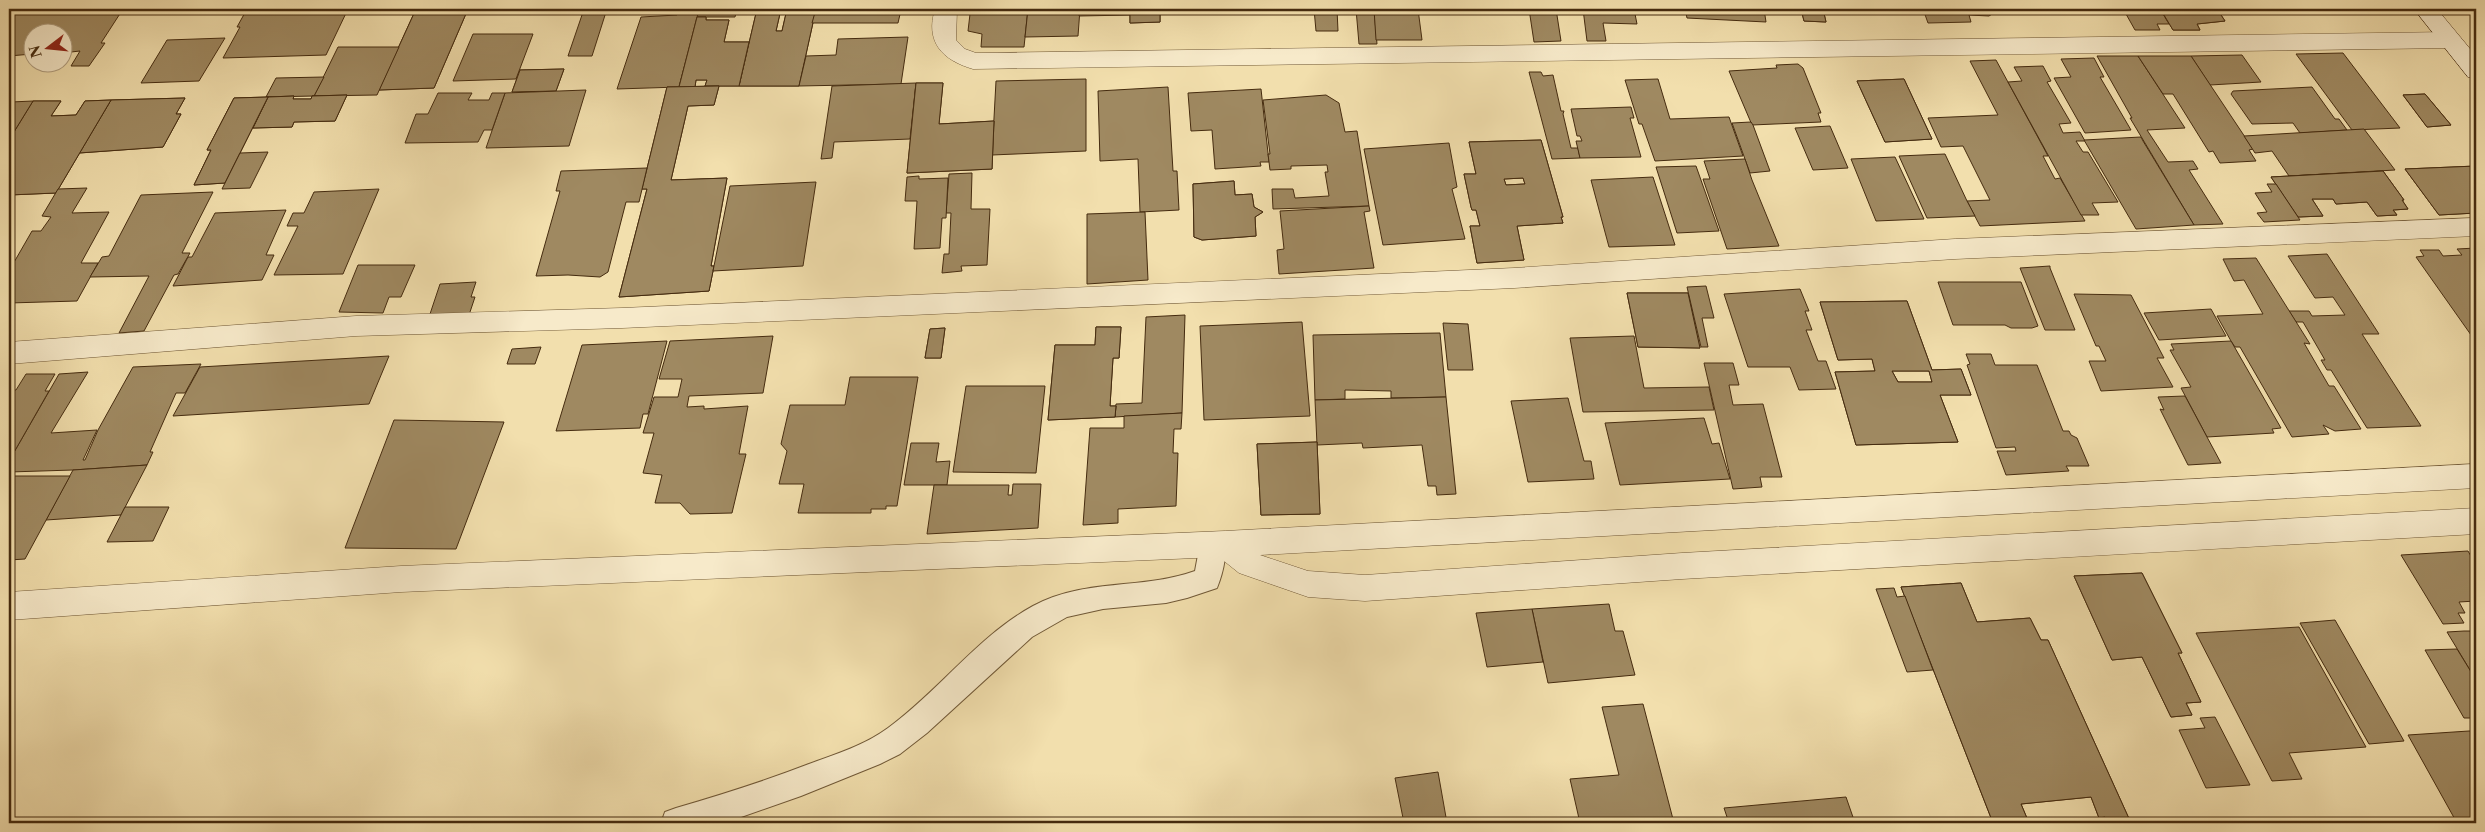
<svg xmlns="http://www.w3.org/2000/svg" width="2485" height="832" font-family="'Libre Caslon Text',serif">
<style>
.building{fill:#9f8961;stroke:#452b0f;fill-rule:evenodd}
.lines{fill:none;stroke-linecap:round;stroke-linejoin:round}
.lane-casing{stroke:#705836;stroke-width:2}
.street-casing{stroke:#705836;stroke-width:1}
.secondary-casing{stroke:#452b0f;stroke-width:1}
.lane{fill:#f7eaca;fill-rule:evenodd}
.street{fill:#f7eaca;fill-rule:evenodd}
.secondary{fill:#f7eaca;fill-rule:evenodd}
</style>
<rect width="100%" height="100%" fill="#f2dfad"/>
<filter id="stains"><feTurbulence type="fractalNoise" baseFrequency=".004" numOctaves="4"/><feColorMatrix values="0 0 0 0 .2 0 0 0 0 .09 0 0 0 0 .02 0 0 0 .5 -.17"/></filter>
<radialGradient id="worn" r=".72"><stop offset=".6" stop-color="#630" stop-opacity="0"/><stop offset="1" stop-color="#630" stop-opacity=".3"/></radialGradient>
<!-- building -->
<g class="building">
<polygon points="12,9 123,9 101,43 105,43 89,66 71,66 80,51 62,53 62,32 32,32 32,54 9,56 9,13"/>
<polygon points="247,9 348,9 326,55 223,58 240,27 237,27"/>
<polygon points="416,9 468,9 434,88 379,90"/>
<polygon points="416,9 468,9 434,88 379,90"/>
<polygon points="679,9 700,9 679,87 617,89 641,17 677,15"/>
<polygon points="700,9 737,9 735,17 697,17"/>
<polygon points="757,9 781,9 776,31 782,31 787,9 816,9 799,86 739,86"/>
<polygon points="757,9 781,9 776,31 782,31 787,9 816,9 799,86 739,86"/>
<polygon points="816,9 850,9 849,11 901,10 898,23 812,23"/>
<polygon points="970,9 1028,9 1024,47 981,47 982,34 968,31 970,14 979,14 980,11 970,11"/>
<polygon points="1028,9 1080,9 1078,36 1025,37"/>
<polygon points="1080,9 1130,9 1130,15 1079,16"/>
<polygon points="1130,9 1160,9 1160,22 1130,23"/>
<polygon points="1130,9 1160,9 1160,22 1130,23"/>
<polygon points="1314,9 1337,9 1338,31 1316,31"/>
<polygon points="1356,9 1374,9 1377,44 1359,44"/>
<polygon points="1374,9 1418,9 1422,40 1376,40"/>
<polygon points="1529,9 1556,9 1561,41 1534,42"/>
<polygon points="1583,9 1634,9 1637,24 1603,23 1606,41 1587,41"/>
<polygon points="1685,9 1764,9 1766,22 1687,18"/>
<polygon points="1801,9 1823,9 1826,22 1804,21"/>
<polygon points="1801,9 1823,9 1826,22 1804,21"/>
<polygon points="1923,9 2002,9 2003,12 1995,12 1989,16 1969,15 1971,22 1928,23"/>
<polygon points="2100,9 2160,9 2169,24 2157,24 2160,30 2135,30 2126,14 2103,14"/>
<polygon points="2163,9 2217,9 2225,21 2197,24 2200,30 2173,30 2161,10 2164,11"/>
<polygon points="2163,9 2217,9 2225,21 2197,24 2200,30 2173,30 2161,10 2164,11"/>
<polygon points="606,12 592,56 568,56 583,12"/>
<polygon points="697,17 706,17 706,20 729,20 724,42 749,42 739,86 705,86 707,80 696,80 695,87 679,87"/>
<polygon points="697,17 706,17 706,20 729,20 724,42 749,42 739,86 705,86 707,80 696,80 695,87 679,87"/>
<polygon points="473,34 533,34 516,79 453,81"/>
<polygon points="908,37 901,84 799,86 806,56 836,55 838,39"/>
<polygon points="225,38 199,81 141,83 167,40"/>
<polygon points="338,47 399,47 377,95 314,96"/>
<polygon points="2343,53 2400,128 2352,130 2296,54"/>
<polygon points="2242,55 2261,82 2210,85 2191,56"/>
<polygon points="2097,56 2138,56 2185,128 2147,130 2168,162 2193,161 2198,169 2189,170 2223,224 2194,225 2130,118 2132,118"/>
<polygon points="2138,56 2191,56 2253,149 2249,150 2256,161 2220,163 2213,151 2209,152 2173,94 2163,94"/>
<polygon points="2094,58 2104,77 2100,77 2131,130 2085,133 2054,78 2071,77 2061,59"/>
<polygon points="1996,60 2047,154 2048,156 2043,156 2055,179 2060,178 2085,221 1980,226 1967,201 1990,200 1963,146 1941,147 1928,118 1998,115 1970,61"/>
<polygon points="1798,64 1803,68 1821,113 1818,113 1821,122 1752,125 1729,71 1777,68 1776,65"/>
<polygon points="2043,66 2051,81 2047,82 2071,123 2059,124 2063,133 2080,132 2085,141 2076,141 2083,152 2088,152 2118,202 2092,203 2099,215 2081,215 2008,82 2022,81 2014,67"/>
<polygon points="564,69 556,91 512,92 520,70"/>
<polygon points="564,69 556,91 512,92 520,70"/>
<polygon points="1529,72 1541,72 1543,76 1553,75 1561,111 1564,111 1563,114 1571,148 1578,148 1580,158 1552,159"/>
<polygon points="324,77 314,96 266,97 276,78"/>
<polygon points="1086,79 1086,151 992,155 996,81"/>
<polygon points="1658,79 1670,119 1729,117 1743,156 1655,161 1642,124 1639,124 1625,80"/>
<polygon points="1904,79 1932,139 1885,142 1857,81"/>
<polygon points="1904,79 1932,139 1885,142 1857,81"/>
<polygon points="916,83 910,139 834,142 832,158 821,159 832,86"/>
<polygon points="916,83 943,83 939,124 994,121 992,169 907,173"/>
<polygon points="916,83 943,83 939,124 994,121 992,169 907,173"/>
<polygon points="719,86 714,105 688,106 671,180 727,178 711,266 714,266 709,291 619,297 647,189 642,189 667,87"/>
<polygon points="719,86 714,105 688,106 671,180 727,178 711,266 714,266 709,291 619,297 647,189 642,189 667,87"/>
<polygon points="1168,87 1173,171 1177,171 1179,210 1140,212 1138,159 1100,161 1098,91"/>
<polygon points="2312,87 2335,119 2339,119 2347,130 2300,133 2293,123 2252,124 2231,94 2233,91"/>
<polygon points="1261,89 1269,162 1260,162 1261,166 1215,169 1212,130 1191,131 1188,93"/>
<polygon points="586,90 569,146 486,148 505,93"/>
<polygon points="438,93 472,93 468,100 489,100 492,93 505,93 492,130 484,130 478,142 405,143 416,114 428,114"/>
<polygon points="2425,94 2451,125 2427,127 2403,95"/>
<polygon points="2425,94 2451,125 2427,127 2403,95"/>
<polygon points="347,95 335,121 294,122 292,127 253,128 268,97 294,96 293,99 311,99 312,96"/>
<polygon points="347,95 335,121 294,122 292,127 253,128 268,97 294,96 293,99 311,99 312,96"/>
<polygon points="1326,95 1339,103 1345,132 1357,131 1369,206 1273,209 1272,189 1293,189 1295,198 1329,196 1325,172 1328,172 1327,165 1291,166 1291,169 1270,170 1268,154 1270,154 1263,100"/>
<polygon points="268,97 225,183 194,185 211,150 207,150 234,98"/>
<polygon points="268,97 225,183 194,185 211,150 207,150 234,98"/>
<polygon points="185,98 176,114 181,114 163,147 79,153 111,100"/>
<polygon points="185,98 176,114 181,114 163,147 79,153 111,100"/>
<polygon points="111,100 56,193 9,195 9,140 33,101 61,101 51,116 76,115 85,101"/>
<polygon points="111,100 56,193 9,195 9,140 33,101 61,101 51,116 76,115 85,101"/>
<polygon points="33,101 9,140 9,104 11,102"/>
<polygon points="1631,107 1634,118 1630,118 1641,157 1580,158 1576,141 1582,141 1580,136 1577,136 1571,109"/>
<polygon points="1751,122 1753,125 1770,171 1750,173 1732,123"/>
<polygon points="1830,126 1848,168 1813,170 1795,128"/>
<polygon points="2364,129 2395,170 2289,176 2272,151 2255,153 2244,136"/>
<polygon points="2141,137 2143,141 2194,225 2136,229 2084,140"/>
<path d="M1541,140L1563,217H1561L1563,223L1517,226L1524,260L1477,263L1470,226H1480L1476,210H1472L1471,207L1464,174H1476L1469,142ZM1523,178L1525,184L1506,185L1504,179Z"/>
<path d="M1541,140L1563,217H1561L1563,223L1517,226L1524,260L1477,263L1470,226H1480L1476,210H1472L1471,207L1464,174H1476L1469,142ZM1523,178L1525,184L1506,185L1504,179Z"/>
<polygon points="1449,143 1457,187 1452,189 1465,239 1383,245 1364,149"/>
<polygon points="268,152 250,188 222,189 240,153"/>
<polygon points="1945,154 1967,201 1975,216 1927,218 1899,156"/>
<polygon points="1895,157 1924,219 1876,221 1851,159"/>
<polygon points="1745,159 1752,180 1779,246 1727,249 1703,179 1710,179 1704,161"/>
<polygon points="1696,166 1719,231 1677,233 1656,167"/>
<polygon points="2476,166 2476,213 2439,215 2405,169"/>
<polygon points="2476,166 2476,213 2439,215 2405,169"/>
<polygon points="647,168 639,202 626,202 608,272 600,277 568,275 536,276 560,191 556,191 561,171"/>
<polygon points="2383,171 2404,200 2402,200 2408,209 2393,210 2397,215 2377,216 2367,202 2336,204 2333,199 2312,199 2323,216 2298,217 2271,177"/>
<polygon points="2383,171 2404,200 2402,200 2408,209 2393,210 2397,215 2377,216 2367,202 2336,204 2333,199 2312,199 2323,216 2298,217 2271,177"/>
<polygon points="972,173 971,209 990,209 987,265 961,266 962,271 942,273 944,254 949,254 951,213 946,213 949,174"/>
<polygon points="919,176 919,179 948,178 946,218 942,218 940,248 914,249 917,201 905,201 907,177"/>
<polygon points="1653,177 1675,245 1609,247 1591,180"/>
<polygon points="1234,181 1235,195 1252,194 1254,207 1263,212 1255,217 1256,236 1202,240 1194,237 1193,184"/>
<polygon points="1234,181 1235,195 1252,194 1254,207 1263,212 1255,217 1256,236 1202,240 1194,237 1193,184"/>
<polygon points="816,182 803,266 713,271 730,186"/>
<polygon points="2267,184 2276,184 2300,220 2264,222 2257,213 2267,212 2255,193 2272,192"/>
<polygon points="87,188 72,213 109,212 81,263 98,263 77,301 9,303 9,271 32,231 41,231 51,217 42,216 58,189"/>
<polygon points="379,189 343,274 274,275 298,226 287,226 293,213 304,213 314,192"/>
<polygon points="213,192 182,253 190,253 178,274 174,275 144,331 119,333 149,276 90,277 102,257 109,256 141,195"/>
<polygon points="1369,206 1370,211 1364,212 1374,268 1279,274 1277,250 1284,249 1280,211"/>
<polygon points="286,210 266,255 274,255 262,280 173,286 188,257 192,257 215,213"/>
<polygon points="1145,212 1148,280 1087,284 1087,214"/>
<polygon points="2476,248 2476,342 2416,257 2424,256 2420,250 2439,250 2443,256 2462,255 2457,249"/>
<polygon points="2327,254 2379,334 2362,334 2421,426 2367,428 2331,370 2327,370 2321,360 2325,360 2303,322 2296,322 2289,311 2309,311 2312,316 2345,315 2333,297 2315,298 2288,256"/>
<polygon points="2256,258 2310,344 2304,343 2329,386 2334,386 2361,429 2335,431 2323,425 2329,434 2292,437 2240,347 2235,347 2231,341 2217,316 2263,314 2244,280 2234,281 2223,259"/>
<polygon points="358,265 415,265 401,297 389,297 383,313 339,312"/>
<polygon points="2050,266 2050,268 2075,330 2045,330 2020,268"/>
<polygon points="476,282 471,297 475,297 469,315 429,317 440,284"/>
<polygon points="1938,282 2021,282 2038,326 2032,328 2011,328 2005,325 1953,325"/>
<polygon points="1706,286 1714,318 1702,318 1708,347 1701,347 1687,287"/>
<polygon points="1800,289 1809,311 1805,311 1812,330 1806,330 1818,361 1826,361 1836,389 1799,390 1790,367 1748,367 1724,294"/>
<polygon points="1627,293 1688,293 1700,348 1638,347"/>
<polygon points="1627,293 1688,293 1700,348 1638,347"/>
<polygon points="2074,294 2131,295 2164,358 2157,358 2173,387 2101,391 2089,361 2106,361 2099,346 2096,346"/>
<path d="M1907,301L1932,370L1961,369L1971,395H1940L1958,442L1856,445L1835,372L1875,371L1872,359L1838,360L1820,302ZM1892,371H1929L1932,382H1898Z"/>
<path d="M1907,301L1932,370L1961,369L1971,395H1940L1958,442L1856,445L1835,372L1875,371L1872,359L1838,360L1820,302ZM1892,371H1929L1932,382H1898Z"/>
<polygon points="2211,309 2226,336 2159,340 2144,313"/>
<polygon points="1185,315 1182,413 1115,417 1116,404 1142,403 1146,317"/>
<polygon points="1302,322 1310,416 1204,420 1200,326"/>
<polygon points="1443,323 1468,324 1473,370 1448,370"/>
<polygon points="1096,327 1121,327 1119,358 1113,358 1110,406 1116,406 1115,417 1048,420 1055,345 1095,345"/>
<polygon points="1096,327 1121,327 1119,358 1113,358 1110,406 1116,406 1115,417 1048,420 1055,345 1095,345"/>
<polygon points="945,328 941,358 925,358 930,329"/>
<polygon points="945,328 941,358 925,358 930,329"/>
<polygon points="1440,333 1446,397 1391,398 1391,391 1345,390 1345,399 1315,400 1313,335"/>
<polygon points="773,336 763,393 689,396 687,407 704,406 704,409 748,406 739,454 746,454 732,513 690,514 680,503 655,503 662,475 643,473 654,433 643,433 654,397 678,397 682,379 659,379 670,341"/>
<polygon points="1634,336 1644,388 1709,387 1714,410 1583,412 1570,338"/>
<polygon points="667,341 648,414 643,414 640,428 556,431 582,345"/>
<polygon points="2231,341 2281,428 2272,429 2274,433 2207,437 2181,388 2191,387 2170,350 2174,350 2171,344"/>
<polygon points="541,347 535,364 507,364 512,349"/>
<polygon points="1966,354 1991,354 1995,365 2037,365 2063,431 2069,431 2071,435 2077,438 2089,466 2066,466 2069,471 2006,475 1997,451 2016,451 2015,447 1996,448 1967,365 1970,364"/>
<polygon points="389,356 369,404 173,416 200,367"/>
<polygon points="1704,363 1733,363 1739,385 1729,385 1733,405 1763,404 1782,477 1760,477 1762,487 1733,489"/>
<polygon points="201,364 185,393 176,393 150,452 153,452 147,465 73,470 9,472 9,461 59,374 88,372 51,433 97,430 83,460 85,460 98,430 133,367"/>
<polygon points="26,374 55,374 45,391 49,391 9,461 9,390 16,390"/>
<polygon points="850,377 918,377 897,506 886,506 886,509 871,509 871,513 798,513 804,484 779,484 787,451 781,444 790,405 845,405"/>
<polygon points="966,386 1045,386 1036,473 953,472"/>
<polygon points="2185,396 2207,437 2221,463 2188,465 2160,409 2164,410 2158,397"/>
<polygon points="1446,397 1456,494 1437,495 1436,486 1428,486 1422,445 1363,448 1362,443 1317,445 1315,400"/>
<polygon points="1568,398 1584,461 1591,461 1594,479 1528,482 1511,401"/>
<polygon points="1182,413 1181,429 1174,429 1173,453 1178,453 1176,506 1118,509 1118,523 1083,525 1090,428 1124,428 1124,416"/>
<polygon points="1704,418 1712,444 1719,443 1730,479 1620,485 1605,423"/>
<polygon points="394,420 504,422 456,549 345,548"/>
<polygon points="1317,442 1320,514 1261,515 1257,444"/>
<polygon points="1317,442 1320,514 1261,515 1257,444"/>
<polygon points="911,443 939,443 936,462 950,461 947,485 904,485"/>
<polygon points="147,465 121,515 46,520 73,470"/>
<polygon points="9,476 70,476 25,559 9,560"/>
<polygon points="1013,484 1041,484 1038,528 927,534 934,485 1009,485 1008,495 1012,495"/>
<polygon points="125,507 169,507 153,541 107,542"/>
<polygon points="2468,551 2476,565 2476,591 2474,591 2476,601 2459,602 2465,613 2458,613 2464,623 2443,624 2401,555"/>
<polygon points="2142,573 2182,653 2178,653 2201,702 2186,703 2192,715 2171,717 2142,657 2112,660 2074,576"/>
<polygon points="2142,573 2182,653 2178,653 2201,702 2186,703 2192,715 2171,717 2142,657 2112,660 2074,576"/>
<polygon points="1961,583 1977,622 2030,618 2041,640 2048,640 2131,823 2107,823 2105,817 2099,818 2091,797 2021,804 2029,823 1993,823 1901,587"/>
<polygon points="1961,583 1977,622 2030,618 2041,640 2048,640 2131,823 2107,823 2105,817 2099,818 2091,797 2021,804 2029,823 1993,823 1901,587"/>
<polygon points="1894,588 1897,597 1905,596 1933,670 1907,672 1876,589"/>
<polygon points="1609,604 1615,631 1623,631 1635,675 1548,683 1532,609"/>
<polygon points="1532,609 1543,662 1487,667 1476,613"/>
<polygon points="2335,620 2404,741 2369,744 2300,623"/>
<polygon points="2299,627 2366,747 2289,753 2302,779 2272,781 2196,633"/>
<polygon points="2464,631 2476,631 2476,680 2447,632"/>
<polygon points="2457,649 2476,680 2476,718 2464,718 2425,650"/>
<polygon points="1643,704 1674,823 1580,823 1570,779 1619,775 1602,707"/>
<polygon points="2215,717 2250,785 2206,788 2179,730 2205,728 2200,718"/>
<polygon points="2469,731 2476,731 2476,823 2457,823 2408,735"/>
<polygon points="1438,772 1447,823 1404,823 1395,778"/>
<polygon points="1846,797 1855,823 1729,823 1724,808"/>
</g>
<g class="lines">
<defs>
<path id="lane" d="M1213,532L1222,536C1229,550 1223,573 1217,588L1187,598L1166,603L1103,609L1067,617L1032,637L927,733L900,754L880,764L801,796L724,823H661L665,812L676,808C721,795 765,781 809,764C836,754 865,745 888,728C939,691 978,636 1033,606C1084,578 1142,590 1195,571L1200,544L1204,536Z"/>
<g id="street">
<path d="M935,9H957L956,40L965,49L976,53L2450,32L2458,35L2461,40L2458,45L2450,48L973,69C942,60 925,42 935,9Z"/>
<polygon points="2476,218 2476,236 1955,259 1514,288 622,328 356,336 9,364 9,342 356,316 622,308 1514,268 1955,239"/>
<polygon points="2476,464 2476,488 1260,555 1308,571 1365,575 1682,553 2476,508 2476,534 1682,579 1365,601 1308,597 1239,573 1219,557 401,592 9,620 9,592 401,566 1225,531"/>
</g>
<polygon id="secondary" points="2414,9 2437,9 2476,56 2476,79 2468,77"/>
</defs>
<!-- lane casing -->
<use href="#lane" class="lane-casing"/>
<!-- street casing -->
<use href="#street" class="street-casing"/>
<!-- secondary casing -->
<use href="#secondary" class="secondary-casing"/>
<!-- lane -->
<use href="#lane" class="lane"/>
<!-- street -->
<use href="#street" class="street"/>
<!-- secondary -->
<use href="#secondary" class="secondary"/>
</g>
<!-- margin -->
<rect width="2485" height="832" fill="none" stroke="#f2dfad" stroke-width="30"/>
<rect x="10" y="10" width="2465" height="812" fill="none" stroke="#452b0f" stroke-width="2.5"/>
<rect x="15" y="15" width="2455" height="802" fill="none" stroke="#452b0f"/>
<!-- north arrow -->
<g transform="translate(48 48) rotate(254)"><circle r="24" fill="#f7eaca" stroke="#b09e7f"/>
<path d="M0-4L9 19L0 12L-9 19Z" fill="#8f2418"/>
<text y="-8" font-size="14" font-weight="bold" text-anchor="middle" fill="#452b0f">N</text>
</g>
<rect width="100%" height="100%" filter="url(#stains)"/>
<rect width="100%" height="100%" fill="url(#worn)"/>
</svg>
